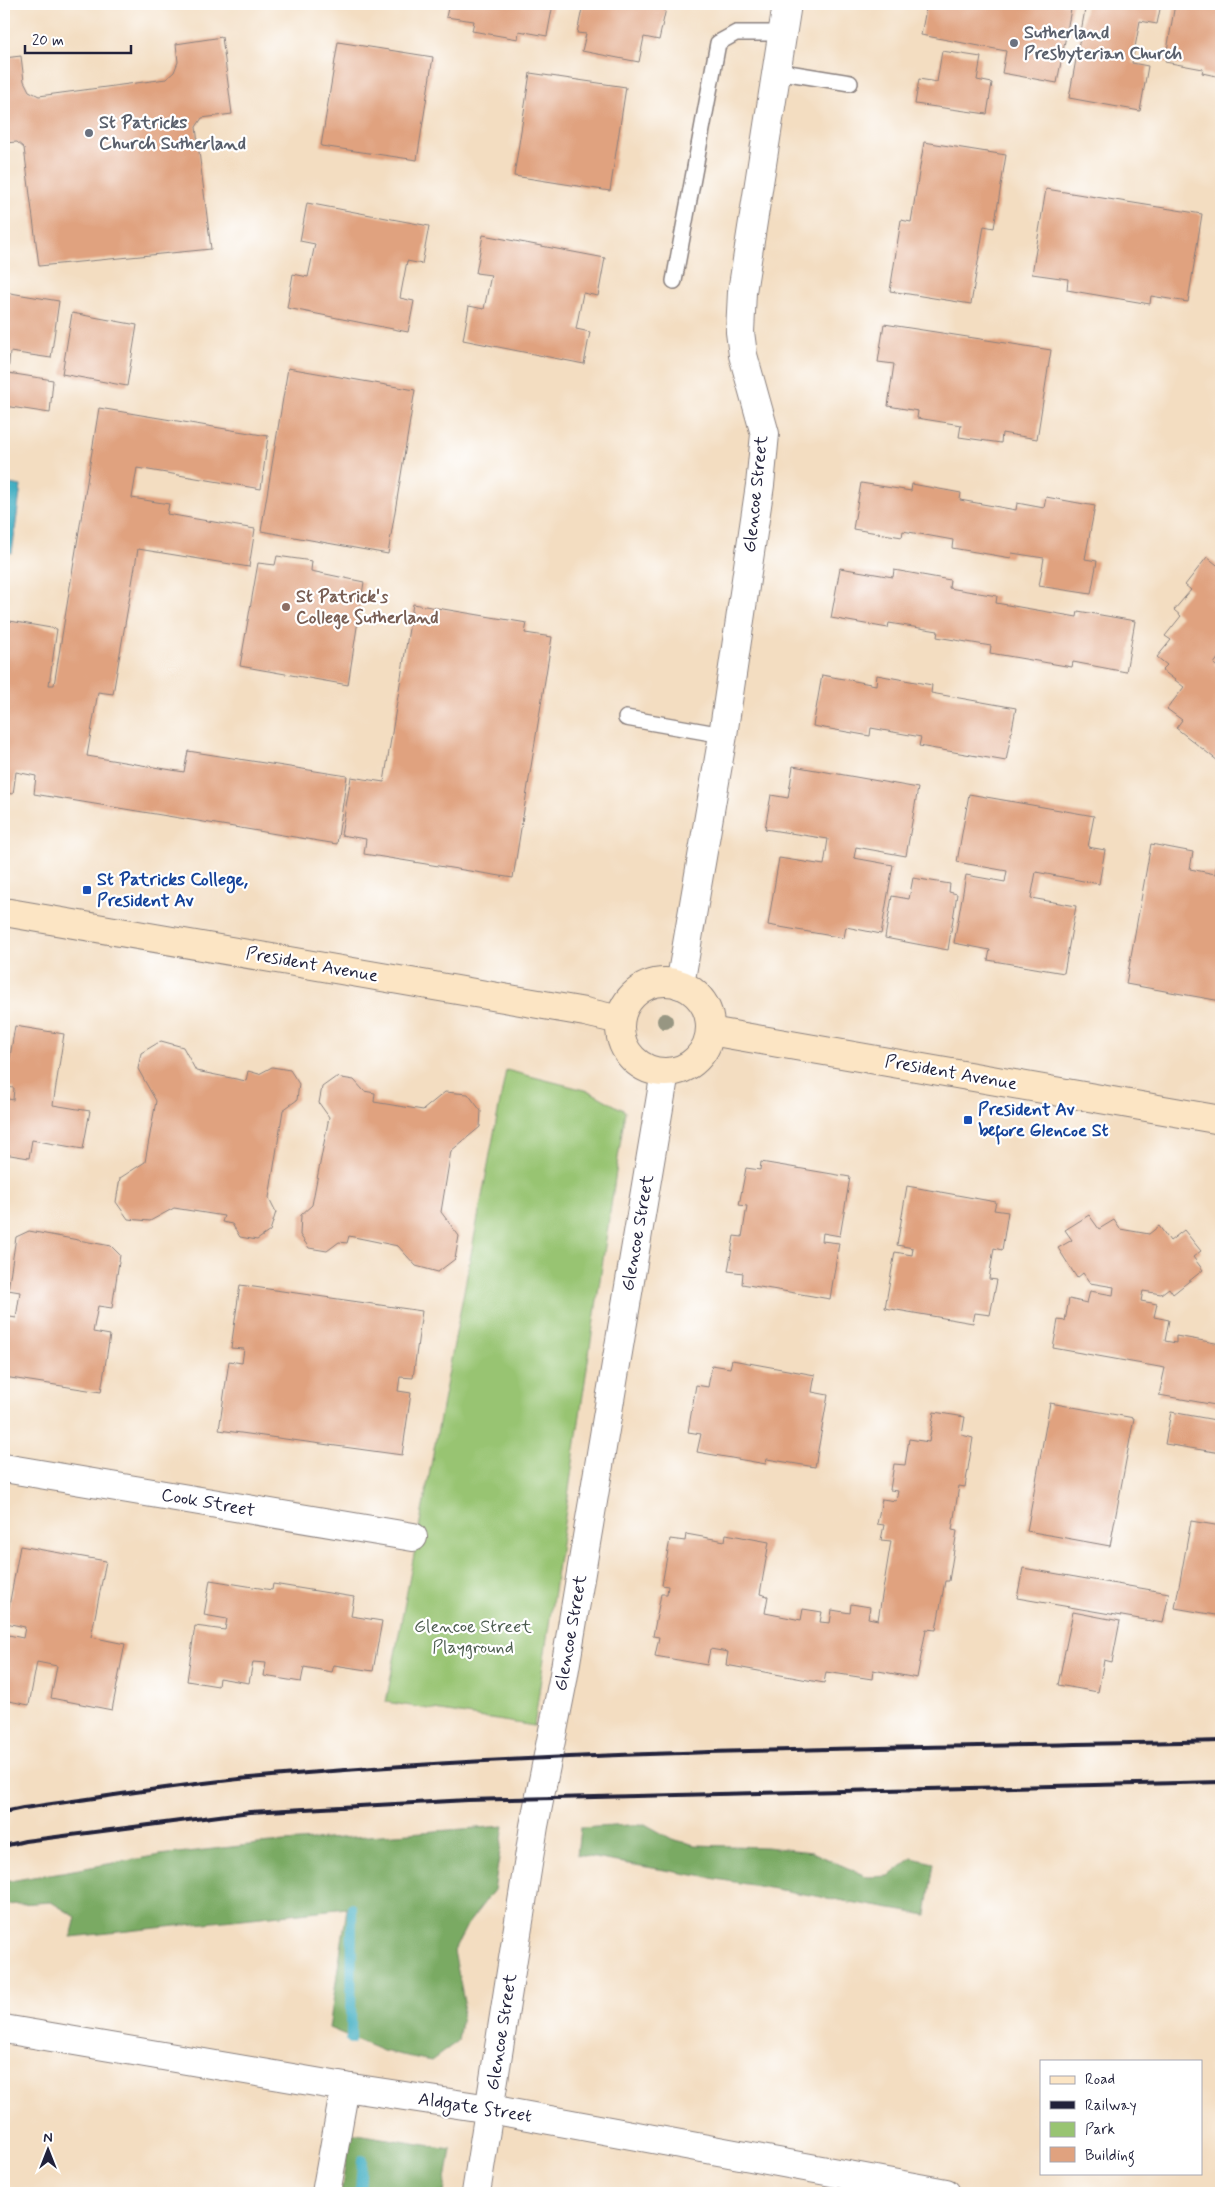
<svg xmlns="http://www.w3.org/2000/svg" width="1225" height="2197" font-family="Mynerve,sans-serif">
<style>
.green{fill:#98c472;stroke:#5d7356}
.forest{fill:#7aaa64;stroke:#4e6650}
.water{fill:#43afc2;stroke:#32687e}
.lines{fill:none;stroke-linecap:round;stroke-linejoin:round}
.stream{stroke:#43afc2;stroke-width:10}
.building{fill:#e0a27f}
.lane-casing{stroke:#8a807e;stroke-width:18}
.street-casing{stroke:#8a807e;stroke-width:30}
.secondary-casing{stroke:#8a807e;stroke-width:30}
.lane{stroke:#fff;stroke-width:15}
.street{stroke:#fff;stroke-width:28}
.secondary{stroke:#fce5c4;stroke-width:28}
.rail{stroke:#22223b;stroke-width:4}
.tree{fill:#979682}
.worship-dot{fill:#6b7280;stroke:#fff;stroke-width:2}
.education-dot{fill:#8d6e63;stroke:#fff;stroke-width:2}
.transit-dot{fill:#1a4fb4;stroke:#fff;stroke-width:2}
.labels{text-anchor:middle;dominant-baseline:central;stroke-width:4.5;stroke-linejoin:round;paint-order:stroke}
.worship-label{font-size:18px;font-weight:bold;fill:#5b616d;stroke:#fff;text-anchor:start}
.street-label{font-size:18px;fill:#22223b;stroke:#fff}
.education-label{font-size:18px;font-weight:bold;fill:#785e54;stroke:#fff;text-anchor:start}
.transit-label{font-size:18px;font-weight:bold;fill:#164399;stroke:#fff;text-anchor:start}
.park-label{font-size:18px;fill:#4b5b4e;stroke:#fff}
</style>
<rect width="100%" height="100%" fill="#fff"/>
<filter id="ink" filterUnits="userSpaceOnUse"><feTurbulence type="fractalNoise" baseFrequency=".02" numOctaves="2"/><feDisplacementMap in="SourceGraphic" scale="10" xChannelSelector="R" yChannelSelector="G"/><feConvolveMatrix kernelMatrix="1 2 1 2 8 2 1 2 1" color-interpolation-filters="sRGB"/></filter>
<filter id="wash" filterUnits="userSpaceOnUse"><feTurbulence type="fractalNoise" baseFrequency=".0096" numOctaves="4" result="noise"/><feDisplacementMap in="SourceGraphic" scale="20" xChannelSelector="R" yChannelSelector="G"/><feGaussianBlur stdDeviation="1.12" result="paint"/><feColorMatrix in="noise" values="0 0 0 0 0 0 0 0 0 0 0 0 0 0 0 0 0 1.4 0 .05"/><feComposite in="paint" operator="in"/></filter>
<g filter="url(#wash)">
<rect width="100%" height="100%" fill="#f3ddc1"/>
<!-- green -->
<polygon class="green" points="506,1070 589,1091 625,1111 534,1726 386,1702"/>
<!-- forest -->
<g class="forest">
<polygon points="645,1824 672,1839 695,1845 766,1847 812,1852 868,1877 889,1876 912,1858 934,1863 926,1915 577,1855 580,1828"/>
<polygon points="504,1826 494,1890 467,1925 454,1951 464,2002 458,2041 431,2061 383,2051 329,2028 347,1908 71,1937 76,1917 51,1902 4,1905 4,1882 160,1855 258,1844"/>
<polygon points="350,2133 451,2149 444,2193 341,2193"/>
</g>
<!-- water -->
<polygon class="water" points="4,483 21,486 12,553 4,552"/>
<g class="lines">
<!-- stream -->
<g class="stream">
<polyline points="351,2039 352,1908"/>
<polyline points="360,2193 362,2160"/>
</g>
</g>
<g id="blocks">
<!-- building -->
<g class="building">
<polygon points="449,4 553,4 547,36 519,31 518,39 472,31 474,21 446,17"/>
<polygon points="583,4 667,4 659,40 644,37 639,62 582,51 586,34 577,33"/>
<polygon points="927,4 1072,4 1057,83 1002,73 1006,51 921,35"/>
<polygon points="1086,4 1161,4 1157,24 1140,21 1132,63 1148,66 1140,111 1069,98"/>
<polygon points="1175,4 1202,4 1202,6 1221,9 1221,77 1202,73 1203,69 1165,62"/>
<polygon points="222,37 232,114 202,118 196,127 211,249 39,266 24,148 17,142 4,143 4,58 21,56 24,81 29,91 39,96 166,79 174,72 178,62 176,44"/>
<polygon points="338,42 433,57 417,160 321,146"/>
<polygon points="942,51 981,57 977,80 992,83 987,114 915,104 919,79 937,82"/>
<polygon points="530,73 626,87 610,191 514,176"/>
<polygon points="924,142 1006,155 994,228 984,226 971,304 890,291 901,220 911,222"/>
<polygon points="1046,189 1202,214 1188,302 1151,296 1150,304 1067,290 1068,279 1032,274"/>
<polygon points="307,203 429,226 422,264 407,261 400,298 414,301 408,332 287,308 293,274 308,277 315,244 300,241"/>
<polygon points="483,235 605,258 598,296 583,293 576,329 590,332 584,364 463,340 469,306 484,309 491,275 476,273"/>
<polygon points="4,292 59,301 51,358 10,352 8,373 53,380 50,413 4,406"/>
<polygon points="72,313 137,325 127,386 62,374"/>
<polygon points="884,324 1051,350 1037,439 1002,433 1001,443 959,437 961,425 917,418 918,411 888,406 894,364 878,362"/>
<polygon points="288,368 415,390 388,554 261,531"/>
<polygon points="99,408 268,436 261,489 137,468 132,498 169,504 167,514 255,529 249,567 138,549 113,694 98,692 87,756 184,772 188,751 347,776 337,844 34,794 36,776 16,772 13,794 4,793 4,620 57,629 49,685 54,685"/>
<polygon points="861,483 911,491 912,484 961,493 960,500 1016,510 1017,503 1044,508 1046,497 1095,506 1085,559 1097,561 1091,594 1039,586 1044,558 1012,553 1011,558 952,548 953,540 903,531 902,537 853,529"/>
<polygon points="277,556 312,561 311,571 364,582 348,685 240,666 258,563 275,565"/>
<polygon points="1207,557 1221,568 1221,654 1214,664 1221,670 1221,756 1218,761 1176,728 1182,720 1167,709 1184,687 1162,670 1167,665 1157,657 1171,640 1165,636 1181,616 1174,610 1191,590 1185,585"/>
<polygon points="840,568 893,577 894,570 950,580 949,588 997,596 996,603 1077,617 1078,611 1135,621 1126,672 1073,662 1072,667 990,653 991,646 937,637 938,631 889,623 888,628 831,618"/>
<polygon points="413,604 527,623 525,633 552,637 513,878 364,854 366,839 341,835 351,777 384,782"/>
<polygon points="822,675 876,685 877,675 932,685 931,693 1016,708 1006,761 919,746 921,737 871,728 870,736 813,726"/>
<polygon points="793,766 918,788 906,856 856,847 854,858 893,865 881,934 846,927 844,938 768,925 779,858 824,865 828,839 765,829 771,795 788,798"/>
<polygon points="969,794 1094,816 1088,847 1105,850 1099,884 1036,872 1031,898 1076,906 1064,973 988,960 990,950 954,943 966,875 1005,882 1007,871 957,862"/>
<polygon points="1151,844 1193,852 1190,869 1215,874 1218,857 1221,858 1221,1001 1126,984"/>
<polygon points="913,878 950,884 949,892 957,894 948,950 885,938 892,896 909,899"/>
<polygon points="15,1026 64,1034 53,1105 90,1111 83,1149 32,1140 29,1158 4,1154 4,1098 13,1100 14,1088 5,1087"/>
<polygon points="161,1041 183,1047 196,1071 246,1081 248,1071 259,1074 272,1067 290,1070 299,1084 297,1100 283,1110 269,1198 276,1212 270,1231 257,1240 240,1237 232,1224 222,1222 224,1216 174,1208 150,1221 128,1219 116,1202 120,1178 145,1162 156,1101 138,1069 141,1053"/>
<polygon points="336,1077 354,1080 364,1091 375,1093 374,1102 423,1110 445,1092 468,1094 481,1111 480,1127 451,1151 441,1212 459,1236 455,1259 438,1272 416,1266 398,1246 349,1236 347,1243 339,1242 327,1251 309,1248 300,1235 301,1215 312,1205 329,1117 319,1103 322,1087"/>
<polygon points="761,1162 850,1177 840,1236 823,1233 822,1241 839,1243 830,1299 742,1284 743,1273 728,1271 734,1236 742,1237 747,1206 739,1205 746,1168 760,1170"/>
<polygon points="907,1186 996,1202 994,1210 1008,1212 1002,1250 994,1248 989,1279 997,1280 990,1315 975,1313 973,1323 885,1308 895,1252 912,1255 913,1248 897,1245"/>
<polygon points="1089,1215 1099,1229 1114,1220 1120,1229 1149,1234 1159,1226 1170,1241 1184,1230 1201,1251 1193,1257 1203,1270 1173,1294 1169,1288 1161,1294 1143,1291 1141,1301 1157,1304 1154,1317 1169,1320 1165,1341 1176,1343 1176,1336 1221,1344 1221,1406 1159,1395 1165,1368 1053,1348 1058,1320 1065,1321 1069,1299 1087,1303 1090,1291 1113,1295 1114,1287 1090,1283 1083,1273 1077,1278 1058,1248 1072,1240 1065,1230"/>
<polygon points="29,1231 111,1246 120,1255 112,1308 98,1306 93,1332 110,1335 101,1392 4,1377 4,1316 16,1318 20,1292 8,1290 16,1237"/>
<polygon points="240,1285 422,1311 413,1378 400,1377 398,1391 411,1393 402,1455 219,1430 229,1361 242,1363 244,1349 231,1348"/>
<polygon points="732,1360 815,1375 812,1392 828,1395 815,1467 767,1459 766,1464 697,1452 701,1434 688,1432 696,1385 708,1387 712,1365 730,1368"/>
<polygon points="1050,1403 1134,1418 1110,1546 1027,1531"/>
<polygon points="934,1412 965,1417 962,1435 973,1438 965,1487 959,1486 952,1530 957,1531 949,1581 945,1581 936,1630 926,1629 917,1678 873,1670 872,1679 826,1672 824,1683 726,1665 728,1652 710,1649 707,1665 655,1656 659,1637 653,1636 661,1594 667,1594 668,1586 662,1585 670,1539 685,1541 686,1534 725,1541 726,1534 769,1542 760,1594 768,1596 765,1613 801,1620 803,1609 822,1612 820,1622 830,1623 832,1610 850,1613 851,1604 870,1607 868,1618 878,1620 891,1541 881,1540 884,1525 877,1524 882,1499 896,1501 898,1491 890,1490 894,1464 905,1465 909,1439 929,1442"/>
<polygon points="1171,1412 1221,1421 1221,1453 1165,1444"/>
<polygon points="1191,1521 1221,1526 1221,1616 1175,1608"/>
<polygon points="20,1546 106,1561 91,1637 125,1644 112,1710 51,1698 57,1666 37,1662 29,1705 4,1700 4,1634 23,1638 25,1627 6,1623"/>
<polygon points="1023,1568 1169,1593 1163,1623 1017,1598"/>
<polygon points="210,1580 272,1590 273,1584 354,1597 351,1616 382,1621 373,1671 334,1665 332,1672 304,1667 301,1682 264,1676 266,1663 253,1662 249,1683 219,1678 218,1686 187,1681 195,1626 225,1630 227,1619 204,1615"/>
<polygon points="1073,1612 1120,1621 1112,1662 1104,1660 1098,1692 1058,1685"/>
</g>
</g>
</g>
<g filter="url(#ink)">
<use href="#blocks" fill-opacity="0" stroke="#8a807e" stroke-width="1"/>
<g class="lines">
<defs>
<g id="lane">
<polyline points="776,71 850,83"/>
<polyline points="674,281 718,43 736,33 783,33"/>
<polyline points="626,718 723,735"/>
</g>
<g id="street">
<polyline points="680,985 723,735 760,485 765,434 743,355 740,332 742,292 787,4"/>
<polyline points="4,1468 413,1537"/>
<polyline points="4,2029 345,2087 490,2109 946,2193"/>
<polyline points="326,2193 345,2087"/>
<polyline points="476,2193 534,1826 563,1680 665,1072"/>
</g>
<g id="secondary">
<polyline points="4,912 585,1012 620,1020"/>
<circle cx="665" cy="1027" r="45"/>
<polyline points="710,1031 1221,1120"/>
</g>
</defs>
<!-- lane casing -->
<use href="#lane" class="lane-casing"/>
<!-- street casing -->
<use href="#street" class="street-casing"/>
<!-- secondary casing -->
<use href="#secondary" class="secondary-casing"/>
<!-- lane -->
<use href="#lane" class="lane"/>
<!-- street -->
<use href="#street" class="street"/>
<!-- secondary -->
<use href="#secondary" class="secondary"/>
<!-- rail -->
<g class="rail">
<path d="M4,1812L23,1808C98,1798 174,1785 250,1778C573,1748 898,1749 1221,1741"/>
<polyline points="4,1846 25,1841 250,1812 468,1800 1221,1782"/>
</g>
</g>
<!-- trees -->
<circle class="tree" cx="665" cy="1021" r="8"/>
</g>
<!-- markers -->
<g class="worship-dot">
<circle cx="1014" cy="43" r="5"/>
<circle cx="89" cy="133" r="5"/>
</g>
<circle class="education-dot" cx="286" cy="607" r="5"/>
<g class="transit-dot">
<rect x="82" y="885" width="10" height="10" rx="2.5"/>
<rect x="963" y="1115" width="10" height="10" rx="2.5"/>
</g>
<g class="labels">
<!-- worship labels -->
<g class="worship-label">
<text x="1024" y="33">Sutherland<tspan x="1024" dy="21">Presbyterian Church</tspan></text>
<text x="99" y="123">St Patricks<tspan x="99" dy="21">Church Sutherland</tspan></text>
</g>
<!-- street labels -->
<g class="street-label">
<text transform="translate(756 494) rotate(-84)">Glencoe Street</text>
<text transform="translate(312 965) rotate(10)">President Avenue</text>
<text transform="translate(951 1073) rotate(10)">President Avenue</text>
<text transform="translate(638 1233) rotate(-80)">Glencoe Street</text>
<text transform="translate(208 1503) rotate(10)">Cook Street</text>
<text transform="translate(571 1633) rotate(-80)">Glencoe Street</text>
<text transform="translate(502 2032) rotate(-81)">Glencoe Street</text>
<text transform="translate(475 2108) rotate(9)">Aldgate Street</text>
</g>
<!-- education labels -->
<g class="education-label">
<text x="296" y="597">St Patrick's<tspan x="296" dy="21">College Sutherland</tspan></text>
</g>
<!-- transit labels -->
<g class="transit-label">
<text x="97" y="880">St Patricks College,<tspan x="97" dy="21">President Av</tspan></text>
<text x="978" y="1110">President Av<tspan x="978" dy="21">before Glencoe St</tspan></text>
</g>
<!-- park labels -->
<g class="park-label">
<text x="473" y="1627">Glencoe Street<tspan x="473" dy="21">Playground</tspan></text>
</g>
</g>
<!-- margin -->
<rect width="1225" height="2197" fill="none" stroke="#fff" stroke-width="20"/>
<!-- legend -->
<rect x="1040" y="2060" width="162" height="115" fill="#ffffff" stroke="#a7a7b1"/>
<rect x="1050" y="2076" width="25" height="8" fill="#fce5c4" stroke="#a7a7b1"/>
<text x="1085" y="2084" font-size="15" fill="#22223b">Road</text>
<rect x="1050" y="2101" width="25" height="8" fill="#22223b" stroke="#a7a7b1"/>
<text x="1085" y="2110" font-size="15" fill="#22223b">Railway</text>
<rect x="1050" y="2122" width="25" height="15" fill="#98c472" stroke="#a7a7b1"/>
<text x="1085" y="2134" font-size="15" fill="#22223b">Park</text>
<rect x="1050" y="2147" width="25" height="15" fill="#e0a27f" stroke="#a7a7b1"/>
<text x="1085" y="2160" font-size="15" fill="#22223b">Building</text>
<!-- north arrow -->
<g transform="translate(48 2150)" stroke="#ffffff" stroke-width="4" paint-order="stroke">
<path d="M0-4L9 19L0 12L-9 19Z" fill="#22223b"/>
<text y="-8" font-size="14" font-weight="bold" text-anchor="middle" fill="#22223b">N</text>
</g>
<!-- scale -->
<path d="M25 45v8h106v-8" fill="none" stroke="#22223b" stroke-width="2.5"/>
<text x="32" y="45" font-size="15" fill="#22223b" stroke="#ffffff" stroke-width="4" paint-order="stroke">20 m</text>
</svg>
